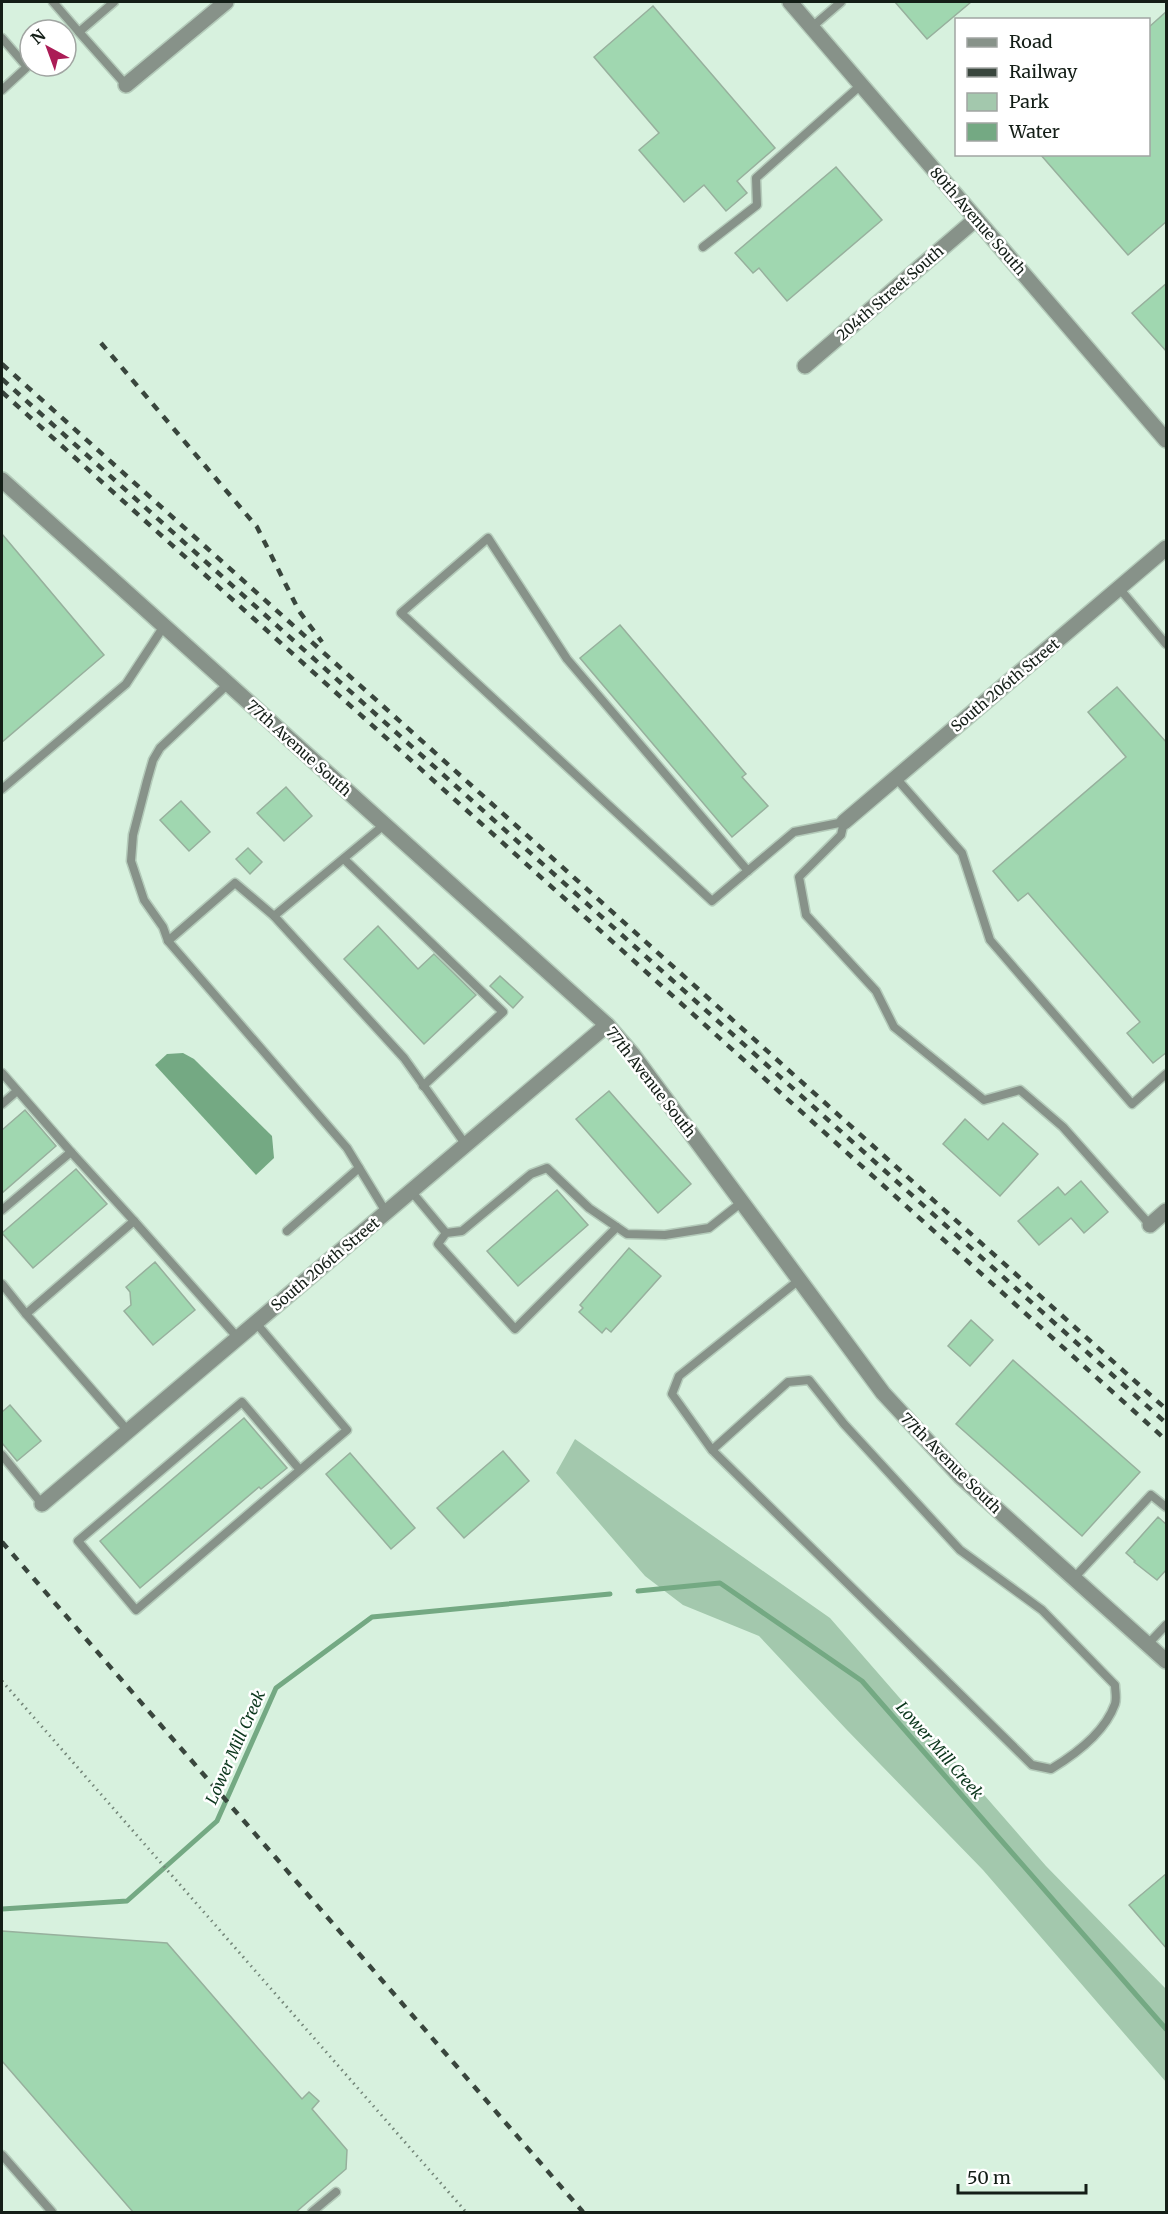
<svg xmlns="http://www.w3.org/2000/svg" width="1168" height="2214" font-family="Merriweather,serif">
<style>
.green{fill:#a3c8ad}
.water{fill:#74a983}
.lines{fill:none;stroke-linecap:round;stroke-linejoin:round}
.stream{stroke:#74a983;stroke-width:5}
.building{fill:#a0d7b0;stroke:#97b09d;stroke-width:1.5}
.lane-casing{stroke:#b4cbba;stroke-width:11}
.street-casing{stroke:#b4cbba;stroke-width:18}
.path{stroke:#748679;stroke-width:3;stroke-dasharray:1.5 4.5;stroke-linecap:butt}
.lane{stroke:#879289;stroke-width:8}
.street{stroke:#879289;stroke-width:15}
.rail{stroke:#39463d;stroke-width:4.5;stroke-dasharray:8 8;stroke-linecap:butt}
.labels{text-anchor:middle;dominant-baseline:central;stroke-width:5;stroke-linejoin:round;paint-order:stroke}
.street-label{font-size:15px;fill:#141e17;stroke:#fff}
.water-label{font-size:16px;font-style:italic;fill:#0b361c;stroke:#fff}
</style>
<rect width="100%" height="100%" fill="#d7f1de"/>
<!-- green -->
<polygon class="green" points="575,1439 830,1618 1046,1866 1166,1989 1166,2082 983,1870 846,1729 759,1636 683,1605 645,1576 556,1473"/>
<!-- water -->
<polygon class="water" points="183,1053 194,1059 272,1136 274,1158 256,1175 155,1065 167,1054"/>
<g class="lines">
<!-- stream -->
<g class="stream">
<polyline points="638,1591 720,1583 862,1681 1166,2029"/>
<polyline points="2,1909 127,1901 217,1821 276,1688 372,1617 610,1594"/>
</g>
</g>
<!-- building -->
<g class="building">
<polygon points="895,2 971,2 927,39"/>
<polygon points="653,6 775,148 737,181 747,193 726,211 704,185 684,202 639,150 659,133 594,57"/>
<polygon points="1167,11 1167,221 1128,255 1040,154 1149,154 1149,27"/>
<polygon points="836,167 882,220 787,301 759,268 753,273 735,253"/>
<polygon points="1167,283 1167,352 1132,313"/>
<polygon points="2,534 104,655 2,742"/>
<polygon points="620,625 746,774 742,777 768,806 732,837 580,658"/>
<polygon points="1117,687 1167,743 1167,1052 1153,1063 1127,1033 1140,1022 1028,893 1018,901 993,871 1126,757 1088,712"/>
<polygon points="286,787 312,816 284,841 257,813"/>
<polygon points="181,801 210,832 189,851 160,820"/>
<polygon points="248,848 262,862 250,874 236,859"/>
<polygon points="378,926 418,969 434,954 476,995 424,1044 344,959"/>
<polygon points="500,976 523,997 513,1008 490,986"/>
<polygon points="609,1091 691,1184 658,1213 576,1119"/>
<polygon points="25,1110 56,1146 2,1193 2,1130"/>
<polygon points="965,1119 988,1140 1003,1123 1038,1154 1000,1196 943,1144"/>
<polygon points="76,1169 107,1204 33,1268 2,1233"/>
<polygon points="1081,1181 1108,1212 1084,1233 1071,1218 1039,1245 1018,1221 1058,1187 1065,1195"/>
<polygon points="557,1190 588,1225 518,1286 487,1251"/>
<polygon points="629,1248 661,1276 611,1332 606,1328 602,1333 579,1312 583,1308 580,1305"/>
<polygon points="155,1262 195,1310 153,1345 124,1311 131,1305 130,1292 126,1287"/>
<polygon points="971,1320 993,1340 970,1366 948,1346"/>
<polygon points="1013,1360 1140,1472 1082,1536 956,1424"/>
<polygon points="10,1405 41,1441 17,1461 2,1443 2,1412"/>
<polygon points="244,1418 287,1468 261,1489 259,1487 140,1588 100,1541"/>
<polygon points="503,1451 529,1481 464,1538 437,1508"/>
<polygon points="350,1453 415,1528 391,1549 326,1474"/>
<polygon points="1158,1517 1167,1525 1167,1569 1157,1580 1134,1562 1135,1561 1126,1553"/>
<polygon points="1167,1873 1167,1949 1129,1905"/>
<polygon points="2,1931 167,1943 302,2099 309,2092 319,2101 312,2109 347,2150 346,2169 296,2212 133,2212 2,2061"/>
</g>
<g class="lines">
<defs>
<g id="lane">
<polyline points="53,2 79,32 114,2"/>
<polyline points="812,27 841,2"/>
<polyline points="79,32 126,85"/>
<polyline points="2,38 27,67 2,90"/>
<polyline points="703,247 757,205 756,178 861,85"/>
<polyline points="1119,588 1166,644"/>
<polyline points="896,778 962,853 990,940 1132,1104 1166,1074"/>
<polyline points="2,789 126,684 164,626"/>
<polyline points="384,825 274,916 404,1058 466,1145"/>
<polyline points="344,859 503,1012 423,1086"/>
<polyline points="748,871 567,659 488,538 401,613 712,901 794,832 844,822 841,835 799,877 806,915 876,991 894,1027 984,1100 1020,1090 1063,1127 1150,1225"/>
<polyline points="274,916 235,883 168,941 347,1148 386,1212"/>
<polyline points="168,941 163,927 144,900 131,861 133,835 147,781 153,760 160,748 228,684"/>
<polyline points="2,1073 71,1152"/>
<polyline points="2,1104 17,1091"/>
<polyline points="411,1191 446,1233"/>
<polyline points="2,1210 71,1152 134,1221"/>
<polyline points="617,1227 515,1329 438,1244 446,1233 462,1231 531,1174 547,1168 589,1208 627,1234 665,1235 709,1228 742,1202"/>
<polyline points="287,1231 359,1168"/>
<polyline points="2,1284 26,1314"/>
<polyline points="256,1323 347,1430 300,1470 242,1402 78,1541 136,1610 300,1470"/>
<polyline points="128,1431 26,1314 134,1221 238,1338"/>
<path d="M712,1450L788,1382L809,1380L844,1424L960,1550L1042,1610L1115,1685C1115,1691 1117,1698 1115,1704C1105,1732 1076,1754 1051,1769L1032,1765L712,1450L672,1394L679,1376L799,1280"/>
<polyline points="2,1455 42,1504"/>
<polyline points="1074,1578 1151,1495 1166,1507"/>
<polyline points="1148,1644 1166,1625"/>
<polyline points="2,2155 52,2212"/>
<polyline points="312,2212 336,2192"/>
</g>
<g id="street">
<polyline points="790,2 1166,440"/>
<polyline points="126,85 226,2"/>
<polyline points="805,366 976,219"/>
<polyline points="2,480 607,1025 633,1055 883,1393 960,1476 1166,1661"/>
<polyline points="844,822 1166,548"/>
<polyline points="1150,1225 1166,1211"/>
<polyline points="42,1504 607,1025"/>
</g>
</defs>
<!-- lane casing -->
<use href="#lane" class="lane-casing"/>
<!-- street casing -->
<use href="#street" class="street-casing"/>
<!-- path -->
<polyline class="path" points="2,1681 466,2212"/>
<!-- lane -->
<use href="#lane" class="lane"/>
<!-- street -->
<use href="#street" class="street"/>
<!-- rail -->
<g class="rail">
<polyline points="101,343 257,527 299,611 322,642"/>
<polyline points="2,364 1166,1409"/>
<polyline points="2,379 1166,1423"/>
<polyline points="2,392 1166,1440"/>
<polyline points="2,1542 583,2212"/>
</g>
</g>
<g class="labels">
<!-- street labels -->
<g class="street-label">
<text transform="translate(978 221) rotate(49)">80th Avenue South</text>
<text transform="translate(890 293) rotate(-41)">204th Street South</text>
<text transform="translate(1005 685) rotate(-40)">South 206th Street</text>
<text transform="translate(299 748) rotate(42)">77th Avenue South</text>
<text transform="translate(651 1082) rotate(52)">77th Avenue South</text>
<text transform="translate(325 1264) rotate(-40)">South 206th Street</text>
<text transform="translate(951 1463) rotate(45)">77th Avenue South</text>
</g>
<!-- water labels -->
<g class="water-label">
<text transform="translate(235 1747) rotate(-66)">Lower Mill Creek</text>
<text transform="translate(940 1750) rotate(49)">Lower Mill Creek</text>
</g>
</g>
<!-- border -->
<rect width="1168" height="2214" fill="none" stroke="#141e17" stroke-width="6"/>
<!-- legend -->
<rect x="955" y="18" width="195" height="138" fill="#ffffff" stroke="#a1a5a2" stroke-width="1.5"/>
<rect x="967" y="38" width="30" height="9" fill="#879289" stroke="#a1a5a2" stroke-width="1.5"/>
<text x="1009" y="48" font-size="18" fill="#141e17">Road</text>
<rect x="967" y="68" width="30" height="9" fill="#39463d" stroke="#a1a5a2" stroke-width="1.5"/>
<text x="1009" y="78" font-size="18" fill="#141e17">Railway</text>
<rect x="967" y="93" width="30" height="18" fill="#a3c8ad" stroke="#a1a5a2" stroke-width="1.5"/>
<text x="1009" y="108" font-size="18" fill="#141e17">Park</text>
<rect x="967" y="123" width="30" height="18" fill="#74a983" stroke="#a1a5a2" stroke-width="1.5"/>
<text x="1009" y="138" font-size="18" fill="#141e17">Water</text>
<!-- north arrow -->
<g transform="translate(48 48) rotate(319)"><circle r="28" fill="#ffffff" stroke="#a1a5a2" stroke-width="1.5"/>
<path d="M0-4.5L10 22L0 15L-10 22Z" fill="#ab1c56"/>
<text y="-9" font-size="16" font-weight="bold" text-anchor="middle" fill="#141e17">N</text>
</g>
<!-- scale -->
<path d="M958 2184v9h128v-9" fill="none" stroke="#141e17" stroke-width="3"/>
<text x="967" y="2184" font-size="18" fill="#141e17" stroke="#ffffff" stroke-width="4.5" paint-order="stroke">50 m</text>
</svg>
